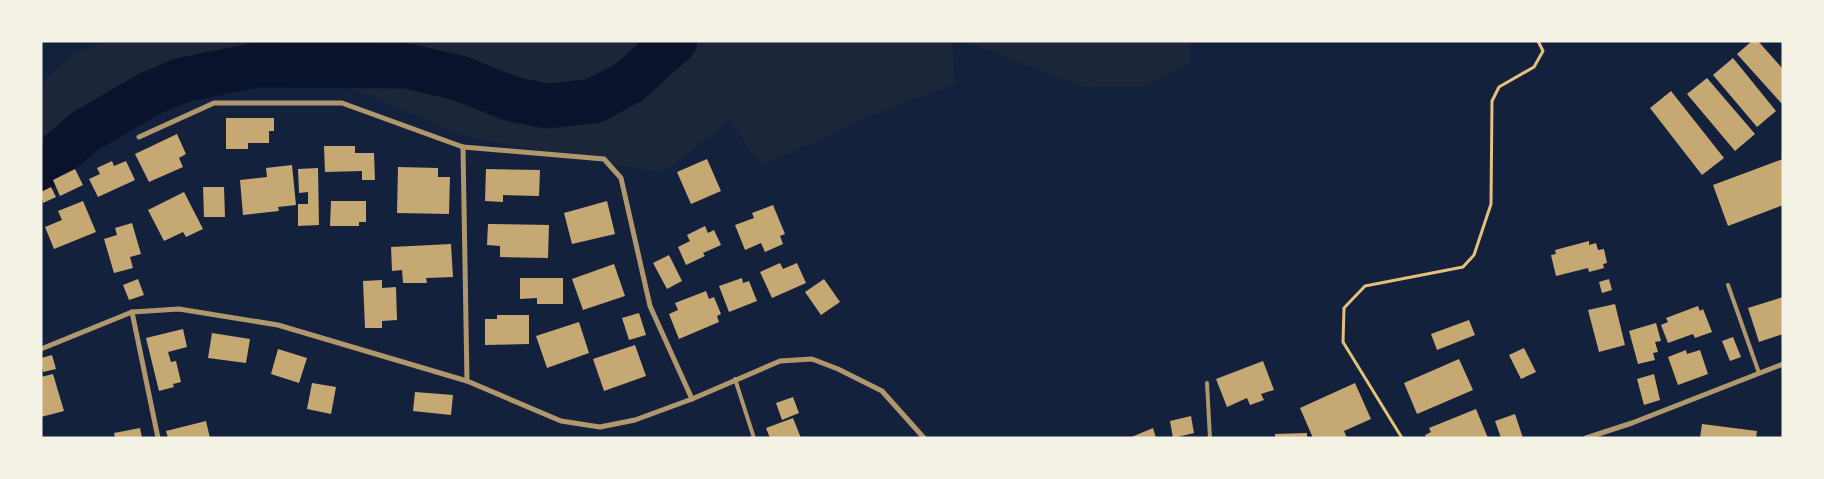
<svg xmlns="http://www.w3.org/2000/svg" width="1824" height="479" font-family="Montserrat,sans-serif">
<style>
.green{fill:#1d2539}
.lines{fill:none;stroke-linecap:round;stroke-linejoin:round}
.river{stroke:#0b132b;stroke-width:45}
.building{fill:#c6a872}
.path{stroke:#e5c07b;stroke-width:3}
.service{stroke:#b1986c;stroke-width:4}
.minor{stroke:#b1986c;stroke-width:5}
</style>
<rect width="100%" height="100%" fill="#14213d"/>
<!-- green -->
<g class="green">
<polygon points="106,41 952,41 955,84 880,112 761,166 730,120 663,173 466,137 345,85 202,90 112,130 41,166 41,84 74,53"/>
<polygon points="964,41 1190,41 1190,64 1147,86 1083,87"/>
</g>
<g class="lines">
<!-- river -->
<polyline class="river" points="41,169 84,132 149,94 182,80 257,65 407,66 459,78 512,99 547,106 594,101 629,82 675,41"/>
</g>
<!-- building -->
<g class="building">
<polygon points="1752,41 1758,41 1783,69 1783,105 1737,54"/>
<polygon points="1733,58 1776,111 1757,127 1713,75"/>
<polygon points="1707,78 1755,134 1735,151 1687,94"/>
<polygon points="1671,91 1724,158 1702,175 1650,108"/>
<polygon points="226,118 274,118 274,131 269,131 269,143 248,143 248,149 226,149"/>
<polygon points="177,134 186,154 179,158 183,167 149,182 135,154"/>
<polygon points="324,146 355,146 355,153 374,153 375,180 362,180 362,171 325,172"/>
<polygon points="707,159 721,191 691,204 677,172"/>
<polygon points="1783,159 1783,205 1728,226 1713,185"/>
<polygon points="112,161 114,166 126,161 135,180 98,197 89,179 100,174 97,168"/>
<polygon points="292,165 296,205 278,207 279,211 243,215 240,180 267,177 266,168"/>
<polygon points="398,167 438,168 438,177 450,177 449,214 397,213"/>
<polygon points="318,168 319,225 298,226 298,204 308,204 308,192 299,193 298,169"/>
<polygon points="75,169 83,185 60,196 53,180"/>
<polygon points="486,169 540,170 539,196 503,195 503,202 485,201"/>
<polygon points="51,187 56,197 43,203 41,192"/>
<polygon points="203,187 224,187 225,217 204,217"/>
<polygon points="184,192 203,229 186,237 183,232 164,241 148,210"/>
<polygon points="83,201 96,232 54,249 45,227 62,220 58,211"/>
<polygon points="331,201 366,201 366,222 359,222 359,226 330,226"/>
<polygon points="607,201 615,234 572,244 564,213"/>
<polygon points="773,205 785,234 780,236 783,244 765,252 761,243 745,250 735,225 754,218 752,213"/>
<polygon points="132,223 141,254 130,257 133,268 114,273 104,239 117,235 115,228"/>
<polygon points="488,224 549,225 548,258 500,257 500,246 487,245"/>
<polygon points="705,226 708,233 714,230 721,245 703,253 705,256 686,265 678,247 690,241 687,235"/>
<polygon points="1589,241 1589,245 1596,243 1598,250 1604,249 1607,263 1603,264 1604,268 1589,272 1588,268 1556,276 1551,255 1556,254 1555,250"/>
<polygon points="451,244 453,277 426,278 427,283 403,283 402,270 392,271 391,247"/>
<polygon points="669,255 682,281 667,289 653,263"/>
<polygon points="780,263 783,269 797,263 806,283 772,298 760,272"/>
<polygon points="614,264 625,296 583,310 572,279"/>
<polygon points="520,278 563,278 563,304 537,304 537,298 520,299"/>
<polygon points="742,278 743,283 749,281 757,301 729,312 719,286"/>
<polygon points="138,279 144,295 129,300 123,285"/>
<polygon points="824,279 840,302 821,315 805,292"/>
<polygon points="1609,279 1612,290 1602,293 1599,282"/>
<polygon points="382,280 382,288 396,287 397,320 382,321 382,328 365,328 363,281"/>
<polygon points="706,291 709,299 714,297 721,314 717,316 719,322 679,339 669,314 678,310 675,303"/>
<polygon points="1783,297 1783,334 1759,342 1748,308"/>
<polygon points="1615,304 1625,345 1599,352 1588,310"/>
<polygon points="1698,306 1700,311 1703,309 1712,332 1695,338 1693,334 1668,343 1661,325 1668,322 1666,318"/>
<polygon points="639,313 646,335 629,340 622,318"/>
<polygon points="497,315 529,315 529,344 485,345 485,319 497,319"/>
<polygon points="1469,320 1475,335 1437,350 1431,334"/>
<polygon points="579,322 589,353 547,368 536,336"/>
<polygon points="1656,323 1661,341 1655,342 1658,352 1653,353 1655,360 1638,364 1629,331"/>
<polygon points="183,329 187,347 168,352 171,362 176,361 181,382 173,384 174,387 159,391 146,338"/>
<polygon points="212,333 250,339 246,363 208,358"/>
<polygon points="1733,337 1741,357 1730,361 1722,341"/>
<polygon points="635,345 646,376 604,391 593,359"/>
<polygon points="1524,348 1536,372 1521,379 1509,355"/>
<polygon points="278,349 307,358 299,383 271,374"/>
<polygon points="1686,350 1687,354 1700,350 1708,374 1678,385 1668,357"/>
<polygon points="52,355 56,369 43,372 41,358"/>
<polygon points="1459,359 1473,390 1417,414 1404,383"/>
<polygon points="1263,361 1274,390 1261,394 1264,400 1250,405 1247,398 1227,407 1216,379"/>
<polygon points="53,374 64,411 41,417 41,377"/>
<polygon points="1654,374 1660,400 1644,405 1637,379"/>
<polygon points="312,383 336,387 331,414 307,409"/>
<polygon points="1355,383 1371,419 1344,431 1347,438 1313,438 1300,408"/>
<polygon points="415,392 453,395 451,415 413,411"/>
<polygon points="793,397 799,413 782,420 776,403"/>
<polygon points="1476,409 1488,438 1426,438 1425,435 1431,432 1429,428"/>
<polygon points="1515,414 1523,438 1501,438 1495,421"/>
<polygon points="1191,416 1194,433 1173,438 1170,421"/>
<polygon points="793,418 801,438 770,438 766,428"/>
<polygon points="206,421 210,438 168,438 166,431"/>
<polygon points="1702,424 1757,431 1756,438 1700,438"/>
<polygon points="140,428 142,438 115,438 114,433"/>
<polygon points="1153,428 1156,438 1129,438"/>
<polygon points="1307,433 1307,438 1275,438 1275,434"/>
</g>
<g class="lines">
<!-- path -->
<polyline class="path" points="1402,438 1343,342 1344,308 1365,286 1463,267 1474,255 1491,204 1492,101 1499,87 1534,67 1543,51 1538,41"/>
<!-- service -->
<g class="service">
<polyline points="1728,285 1759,373"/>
<polyline points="735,379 754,438"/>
<polyline points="1207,383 1210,438"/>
</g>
<!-- minor -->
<g class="minor">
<polyline points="139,137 214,103 342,103 463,147 604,159 621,178 650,306 692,399"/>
<polyline points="463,147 467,381"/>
<polyline points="132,312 158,438"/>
<polyline points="41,349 132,312 179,309 278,325 467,381 561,421 600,427 635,420 692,399 780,361 812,359 838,369 882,391 924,438"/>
<polyline points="1586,438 1632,423 1783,364"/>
</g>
</g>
<!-- border -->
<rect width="1824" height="479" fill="none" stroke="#f6f1e7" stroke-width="85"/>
</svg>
